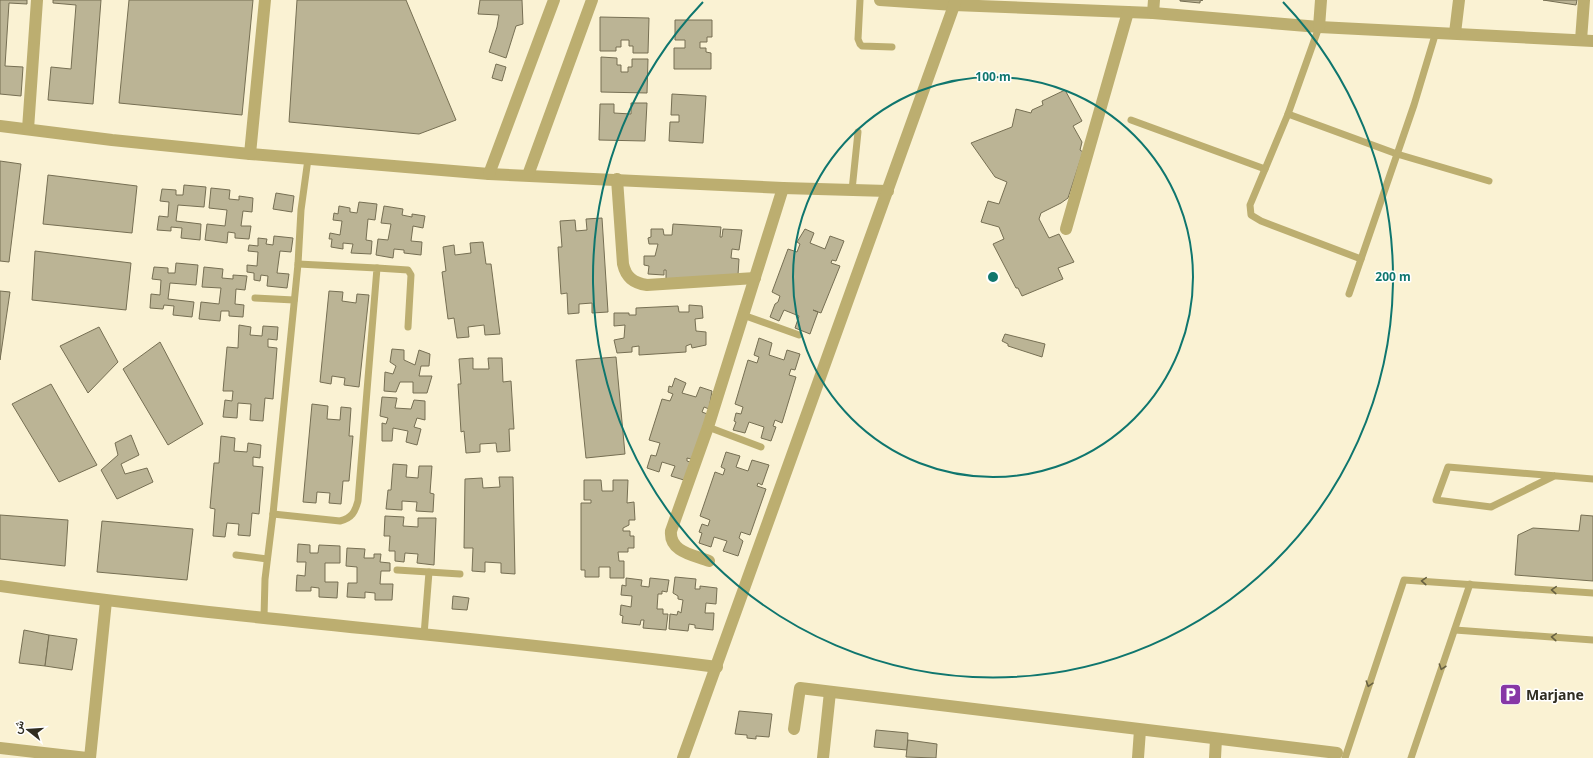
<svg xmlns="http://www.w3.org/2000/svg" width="1593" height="758" font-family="'Noto Sans',Vazirmatn,sans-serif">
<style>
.building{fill:#bbb495;stroke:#766f53}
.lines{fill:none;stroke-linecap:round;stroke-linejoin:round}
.lane{stroke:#bcae70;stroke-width:7}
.street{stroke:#bcae70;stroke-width:12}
.oneway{stroke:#686141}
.ring{fill:none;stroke:#0f766e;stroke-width:2}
.labels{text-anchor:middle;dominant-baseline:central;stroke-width:3;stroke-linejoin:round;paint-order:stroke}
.poi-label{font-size:14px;font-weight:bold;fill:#302d21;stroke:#fff;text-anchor:start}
.centre{fill:#0f766e;stroke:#fff;stroke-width:2}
.ring-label{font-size:12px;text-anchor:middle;font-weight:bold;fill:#0f766e;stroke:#fff;stroke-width:3;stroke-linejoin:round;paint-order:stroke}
</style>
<rect width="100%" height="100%" fill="#faf2d3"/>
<!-- building -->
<g class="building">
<polygon points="0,0 27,0 27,4 9,3 5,66 23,67 21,96 0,94"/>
<polygon points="53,0 101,0 93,104 48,100 51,67 71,69 76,5 53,3"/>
<polygon points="129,0 253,0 242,115 119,103"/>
<polygon points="297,0 406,0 456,120 419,134 289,122"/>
<polygon points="480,0 522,0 523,24 516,26 506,58 489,52 497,27 499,15 478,14"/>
<polygon points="1180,0 1203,0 1200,1 1200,3 1180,1"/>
<polygon points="1543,0 1577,0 1576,5"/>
<polygon points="600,17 649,18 648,53 633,53 633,46 629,46 629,40 621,40 621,47 616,47 616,51 600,51"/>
<polygon points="675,20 712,20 712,37 707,37 707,42 700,42 700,48 706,48 706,52 711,53 711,69 674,69 674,48 685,48 685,40 675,40"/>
<polygon points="601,57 617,58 617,65 621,65 621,72 628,72 628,67 632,67 632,59 648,59 647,93 601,92"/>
<polygon points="496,64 506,67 502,81 492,78"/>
<polygon points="1065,90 1082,121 1073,126 1082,142 1080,150 1083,152 1068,198 1061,203 1041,213 1039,219 1049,238 1059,234 1074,262 1058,268 1063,279 1022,296 1018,288 1016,288 993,244 1004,239 999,227 981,222 988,201 999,204 1007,182 995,177 971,143 1012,127 1016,109 1031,113 1032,110 1043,105 1042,101"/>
<polygon points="672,94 706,96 703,143 669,141 670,122 679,122 679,115 671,115"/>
<polygon points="631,103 647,103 645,141 599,140 600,104 614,104 614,113 631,114"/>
<polygon points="0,161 21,164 9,262 0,261"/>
<polygon points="48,175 137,186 132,233 43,224"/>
<polygon points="184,185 206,187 204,207 178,205 176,221 201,224 200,240 181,238 182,228 171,227 171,231 157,230 159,216 168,217 169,202 160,201 162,189 176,190 176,195 183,195"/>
<polygon points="211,188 230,190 229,199 239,200 239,196 253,198 252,212 243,211 241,226 251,226 249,239 235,238 235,233 228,232 227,243 205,240 207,224 225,226 227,210 209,208"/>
<polygon points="276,193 294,196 292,212 273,209"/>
<polygon points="359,202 377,204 375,220 368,219 366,240 372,241 371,254 351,253 353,244 343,243 343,249 331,247 332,239 329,239 330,233 340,235 342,221 333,220 334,213 338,214 339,206 350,208 350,212 357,213"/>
<polygon points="384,206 403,209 402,215 412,217 412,214 425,216 423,228 413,226 411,241 422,242 421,255 404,253 404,250 394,249 393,258 376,255 378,239 388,240 391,224 381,223"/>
<polygon points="602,218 608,312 592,313 592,303 579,304 579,313 568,314 567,293 561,294 558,247 562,247 560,221 575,220 576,231 587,230 586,219"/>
<polygon points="673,224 721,227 720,237 722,237 723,229 742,230 739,250 732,249 731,258 739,259 738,275 666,279 666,270 664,270 664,275 648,274 649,266 644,265 644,256 655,256 658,244 649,244 648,238 651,237 651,229 663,229 664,235 672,235"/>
<polygon points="805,229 814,233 810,243 825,249 830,236 844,241 836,261 832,260 831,263 840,266 821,313 813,310 818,312 810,334 795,328 799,316 784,310 779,321 770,317 775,304 778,302 780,296 772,292 788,249 797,252 800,244 797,242"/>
<polygon points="274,236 293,238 291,252 280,251 277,273 289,274 287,288 267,286 268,276 261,275 260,281 254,280 254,273 247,272 247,265 257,266 258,252 248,251 249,245 258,246 258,238 267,239 266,244 273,245"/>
<polygon points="483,242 486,264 491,264 500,334 485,335 484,325 468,327 469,337 457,338 454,318 448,319 442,272 446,271 443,247 454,245 455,255 471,253 470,243"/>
<polygon points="35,251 131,263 126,310 32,300"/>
<polygon points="176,263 198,265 196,285 170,283 168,299 194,302 192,317 173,315 174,306 164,305 163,309 150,308 151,294 160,295 161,280 152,279 154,267 168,268 168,273 175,273"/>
<polygon points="204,267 223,269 222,278 233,279 233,275 247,276 245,290 236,289 235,304 244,305 243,317 229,316 229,311 221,311 220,321 199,319 201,302 219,304 221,288 202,287"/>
<polygon points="0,291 10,292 0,360"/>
<polygon points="329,291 343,292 342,301 356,303 357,294 369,295 359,387 344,385 345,378 332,376 331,384 320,382"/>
<polygon points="689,305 702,306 703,318 695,319 696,331 706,332 706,345 692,348 691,344 686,346 686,352 639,355 639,346 632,347 632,352 617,353 614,340 624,338 625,325 614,326 614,313 629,313 629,315 636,315 636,308 678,306 679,312 689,312"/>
<polygon points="239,325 251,327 250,335 262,336 263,326 278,327 277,340 268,339 268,347 277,348 273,399 265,398 263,421 250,420 251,404 238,403 237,418 223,417 225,400 232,401 233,391 223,391 227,347 238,348"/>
<polygon points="99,327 118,362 88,393 60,346"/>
<polygon points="1005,334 1045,344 1042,357 1008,346 1008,344 1002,341"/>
<polygon points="759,338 772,343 769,355 784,360 787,350 800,354 795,370 791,369 789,375 796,377 782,423 775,420 773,426 776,427 771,441 761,438 764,427 749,422 745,433 733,430 736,422 734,421 736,413 741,414 743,407 735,404 748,360 757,363 759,357 754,355"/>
<polygon points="160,342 203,424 168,445 123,369"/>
<polygon points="392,349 404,350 404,360 415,365 419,350 430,354 429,366 421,366 419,376 432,376 427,393 413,393 413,382 400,382 396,392 384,391 385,372 393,374 396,366 390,362"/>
<polygon points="616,357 625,454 586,458 576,360"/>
<polygon points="473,358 473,369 489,369 488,358 502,358 503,382 511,381 514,429 509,429 510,451 497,452 496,443 480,444 480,452 466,453 464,431 461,432 458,384 461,384 459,359"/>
<polygon points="675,378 686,383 682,393 696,397 700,387 712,391 709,409 704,407 702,412 710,415 695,460 687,458 687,461 693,463 687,481 671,476 675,466 662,462 659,472 647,468 651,455 656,456 660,443 649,440 662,399 670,401 673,394 668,392 669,386 672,387"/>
<polygon points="51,384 97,465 59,482 12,404"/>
<polygon points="382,397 397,398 395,408 411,409 414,400 425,401 425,420 417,418 414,427 421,429 417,445 406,442 408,431 393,428 392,441 382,441 382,423 386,424 388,418 380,416"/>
<polygon points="312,404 328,406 327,419 340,420 341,407 351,408 349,436 353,436 349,481 343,481 341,504 329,503 330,493 317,492 316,503 303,502"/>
<polygon points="131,435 139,455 121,464 125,474 147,468 153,482 117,499 101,470 118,455 115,443"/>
<polygon points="221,436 235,438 234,451 247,452 248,443 261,445 260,458 253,457 253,466 263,467 259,514 252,513 250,536 238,535 239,524 227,523 225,537 213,536 215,509 210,508 214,463 219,463"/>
<polygon points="726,452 740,456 736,467 748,471 752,460 769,465 762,485 758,483 757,486 766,489 750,535 741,532 739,538 743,541 738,556 723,551 727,541 714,537 711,547 699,543 702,533 699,532 702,524 708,526 710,520 700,516 715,472 723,475 725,469 721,467"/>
<polygon points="393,464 407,465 406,477 418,478 419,466 432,466 430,493 434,494 433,512 416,511 417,502 402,501 402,510 386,509 388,490 391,490"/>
<polygon points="499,477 513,477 515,574 501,573 501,563 485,562 485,572 472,571 473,548 464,548 465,479 482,478 483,488 500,487"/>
<polygon points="584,480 601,480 602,491 613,491 613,480 628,480 627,503 634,502 635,520 629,520 629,525 623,528 623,531 630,531 630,536 634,536 634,548 628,548 628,552 618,552 619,561 624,561 624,578 610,578 610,567 599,567 599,577 585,577 585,570 581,570 581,503 591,503 591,500 584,500"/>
<polygon points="0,515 68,520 65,566 0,559"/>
<polygon points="1581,515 1593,516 1593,581 1515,575 1518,535 1533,528 1579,531"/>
<polygon points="385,516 404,517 403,526 418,527 418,518 436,518 434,565 417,563 418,554 405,553 404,562 395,561 395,551 389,551 390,536 384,536"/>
<polygon points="102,521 193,529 187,580 97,572"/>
<polygon points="298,544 310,545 310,553 318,553 319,545 340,546 340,563 325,563 325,582 338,582 337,598 319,597 319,588 311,587 311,591 296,591 297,575 305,576 306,562 297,562"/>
<polygon points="347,548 365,549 364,558 374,558 374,554 381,554 380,562 390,563 390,571 381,571 380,584 393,584 392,600 375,600 375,593 365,592 365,598 347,597 348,583 357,583 357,567 346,566"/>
<polygon points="675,577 696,579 695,589 700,589 700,586 717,588 716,604 706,603 705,613 714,613 713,630 695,628 695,625 689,624 688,631 669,629 670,614 677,615 678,611 681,613 683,600 678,599 678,596 673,593"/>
<polygon points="626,578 642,580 641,586 649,587 650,578 669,580 667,592 662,591 662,594 658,594 657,609 663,609 663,614 668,614 666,630 643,628 644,620 641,620 640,625 622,623 623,616 620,615 621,605 631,607 632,596 621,595 622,585 626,586"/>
<polygon points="453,596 469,598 467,610 452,609"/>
<polygon points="24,630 49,635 45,666 19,663"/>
<polygon points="49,635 77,639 72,670 45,666"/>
<polygon points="739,711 772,714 769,737 756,736 756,739 747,738 747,735 735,734"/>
<polygon points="876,730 908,733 907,750 874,747"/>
<polygon points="908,740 937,744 936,758 906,757"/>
</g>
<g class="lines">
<!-- lane -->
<g class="lane">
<polyline points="860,0 858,39 860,44 862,46 892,47"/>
<polyline points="1319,27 1288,114 1397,154 1489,181"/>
<polyline points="1288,114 1250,205 1251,215 1261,221 1361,259"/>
<polyline points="1131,120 1265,169"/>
<polyline points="852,190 858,132"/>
<polyline points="377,268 408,270 411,275 408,327"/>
<polyline points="1349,294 1414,105 1436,32"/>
<polyline points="255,298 294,300"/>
<polyline points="743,315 799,335"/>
<polyline points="708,427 761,447"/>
<polyline points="1554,476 1491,507 1436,500 1448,467 1593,479"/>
<path d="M273,514L340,521C352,518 355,512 358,501L377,268L298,264"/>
<polyline points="236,555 267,559"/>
<polyline points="397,570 460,574"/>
<polyline points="264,617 265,579 273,514 298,264 301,210 308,159"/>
<polyline points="1455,630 1593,640"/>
<polyline points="424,635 429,572"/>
<polyline points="1345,758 1404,580 1593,593"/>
<polyline points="1411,758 1470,584"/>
</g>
<!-- street -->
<g class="street">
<polyline points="880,0 954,5 1153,13 1319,27 1593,41"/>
<polyline points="1153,13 1154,0"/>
<polyline points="1319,27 1321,0"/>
<polyline points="1455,33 1459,0"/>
<polyline points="1581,40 1584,0"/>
<polyline points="0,126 112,140 250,154 489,174 783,188 888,191"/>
<polyline points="28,129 37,0"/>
<polyline points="250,154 265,0"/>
<polyline points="489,174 554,0"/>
<polyline points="528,175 592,0"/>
<path d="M617,179L623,264C626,277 633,283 647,285L755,278"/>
<polyline points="1066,229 1128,12"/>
<path d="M709,561C694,555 669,552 671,531L708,427L783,188"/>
<path d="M0,586C238,620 478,636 717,667"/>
<polyline points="794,729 800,688 1337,753"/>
<polyline points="0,748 87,758"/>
<polyline points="90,758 106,601"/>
<polyline points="683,758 956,0"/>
<polyline points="823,758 830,692"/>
<polyline points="1138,758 1140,730"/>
<polyline points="1215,758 1216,739"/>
</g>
</g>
<!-- one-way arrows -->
<defs><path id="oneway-chevron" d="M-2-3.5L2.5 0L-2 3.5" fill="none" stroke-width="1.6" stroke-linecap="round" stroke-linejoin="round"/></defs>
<g class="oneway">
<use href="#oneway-chevron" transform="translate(1424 581) rotate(-176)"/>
<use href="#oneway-chevron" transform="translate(1554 590) rotate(-176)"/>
<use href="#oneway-chevron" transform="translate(1554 637) rotate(-176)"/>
<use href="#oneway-chevron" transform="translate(1442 667) rotate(109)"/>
<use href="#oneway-chevron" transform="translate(1369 684) rotate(108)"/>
</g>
<!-- distance rings -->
<g class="ring">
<circle cx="993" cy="277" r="200"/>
<path d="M1283 2A400 400 0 1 1 703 2"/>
</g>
<!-- icons -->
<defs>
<symbol id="parking-square" viewBox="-11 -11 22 22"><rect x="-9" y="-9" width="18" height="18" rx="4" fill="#8737a6" stroke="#fff"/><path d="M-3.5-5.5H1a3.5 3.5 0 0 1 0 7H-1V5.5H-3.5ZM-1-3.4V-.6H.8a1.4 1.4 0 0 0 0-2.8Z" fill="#fff"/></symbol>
</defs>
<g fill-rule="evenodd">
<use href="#parking-square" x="1498" y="682" width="25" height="25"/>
</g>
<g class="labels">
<!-- poi labels -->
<g class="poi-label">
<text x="1526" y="694">Marjane</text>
</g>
</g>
<circle cx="993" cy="277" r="6" class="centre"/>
<g class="ring-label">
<text x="993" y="81">100 m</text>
<text x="1393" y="281">200 m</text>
</g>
<!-- north arrow -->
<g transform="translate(28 730) rotate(287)" stroke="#ffffff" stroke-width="3" paint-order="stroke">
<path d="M0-3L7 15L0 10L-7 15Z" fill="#302d21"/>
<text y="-6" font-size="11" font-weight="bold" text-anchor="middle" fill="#302d21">ش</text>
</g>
</svg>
